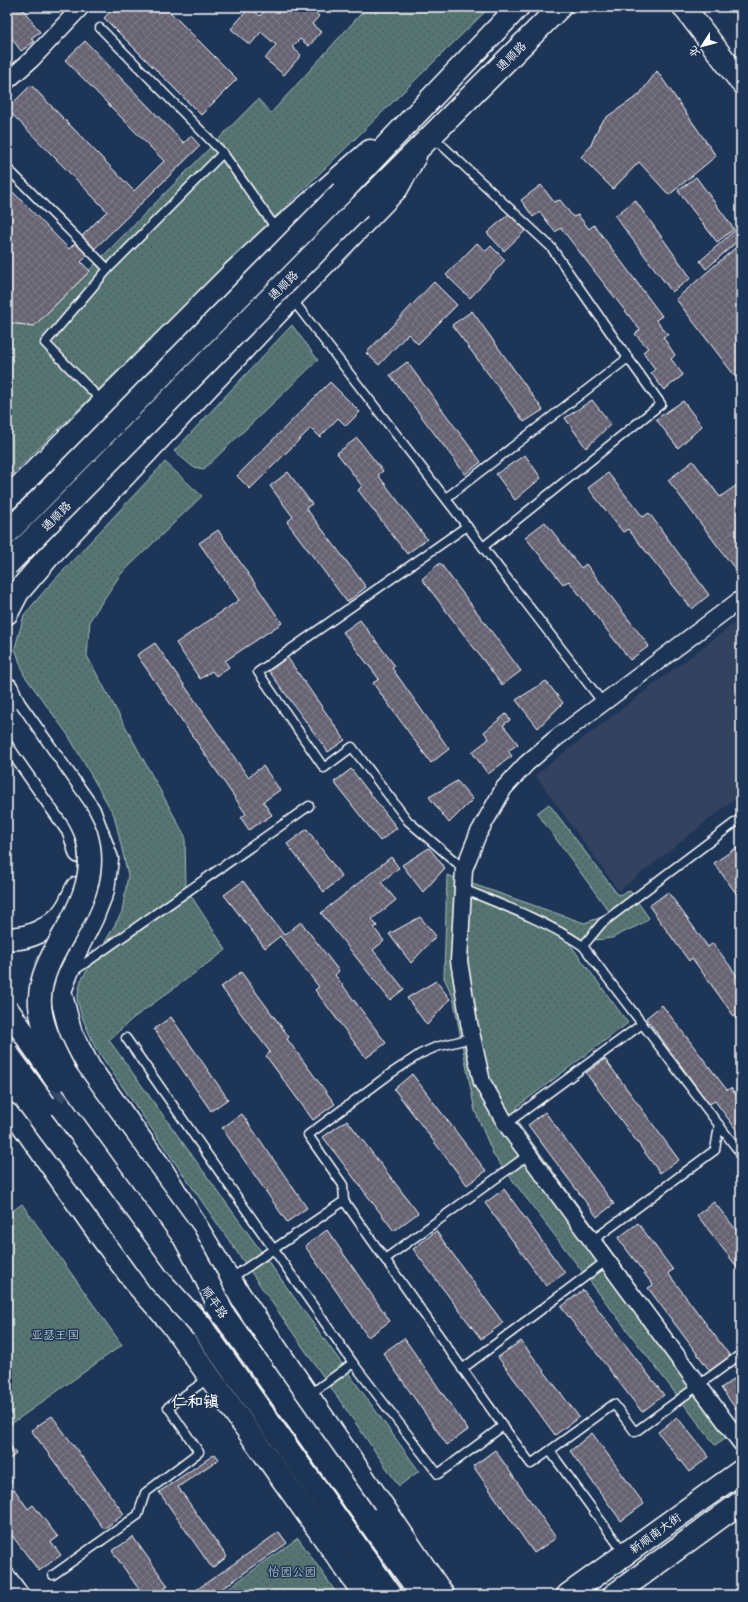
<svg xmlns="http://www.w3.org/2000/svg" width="748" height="1602" font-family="'Patrick Hand','LXGW WenKai TC',sans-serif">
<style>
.built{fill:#33425f}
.park{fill:url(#park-dots);stroke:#aabab8}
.building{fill:url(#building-cross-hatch);stroke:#fff}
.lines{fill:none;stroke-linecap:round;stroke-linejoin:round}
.secondary-tunnel{stroke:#344968;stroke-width:22;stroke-dasharray:22 11;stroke-linecap:butt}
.lane-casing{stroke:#fff;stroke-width:11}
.street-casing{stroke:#fff;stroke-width:19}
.secondary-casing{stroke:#fff;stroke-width:25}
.primary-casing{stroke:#fff;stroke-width:25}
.lane{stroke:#1d3557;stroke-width:8}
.street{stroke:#1d3557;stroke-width:16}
.secondary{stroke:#1d3557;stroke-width:22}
.primary{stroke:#1d3557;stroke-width:22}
.primary-bridge-casing{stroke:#fff;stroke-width:25;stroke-linecap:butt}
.primary-bridge{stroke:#1d3557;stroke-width:22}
.labels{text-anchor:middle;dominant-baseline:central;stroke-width:3;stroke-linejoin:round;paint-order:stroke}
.street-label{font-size:12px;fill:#fff;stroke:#1d3557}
.park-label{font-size:12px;fill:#b2c0c0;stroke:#1d3557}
.district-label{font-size:16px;font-weight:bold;fill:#fff;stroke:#1d3557}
</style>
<defs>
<pattern id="park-dots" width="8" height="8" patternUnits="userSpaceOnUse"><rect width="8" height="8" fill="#557472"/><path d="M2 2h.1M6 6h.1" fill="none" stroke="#505c5b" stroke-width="1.8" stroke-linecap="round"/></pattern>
<pattern id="building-cross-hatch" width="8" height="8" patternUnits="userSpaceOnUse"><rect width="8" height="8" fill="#666272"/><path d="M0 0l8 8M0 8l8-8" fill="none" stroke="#7d7a87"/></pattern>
</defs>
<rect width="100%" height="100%" fill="#1d3557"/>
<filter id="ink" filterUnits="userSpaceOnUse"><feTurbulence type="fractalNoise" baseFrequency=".025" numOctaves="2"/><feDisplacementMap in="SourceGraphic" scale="8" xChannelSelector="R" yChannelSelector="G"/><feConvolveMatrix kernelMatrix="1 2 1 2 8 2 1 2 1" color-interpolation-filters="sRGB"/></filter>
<g filter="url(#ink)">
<!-- built -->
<polygon class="built" points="741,618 741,794 619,891 535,775"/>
<!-- park -->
<g class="park">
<polygon points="367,7 490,7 7,479 7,320 10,323 34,326 258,99 271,113"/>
<polygon points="292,325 318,360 204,469 193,467 174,451"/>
<polygon points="165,462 202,496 120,575 90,620 87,656 185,836 186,888 226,950 132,1019 109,1040 419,1471 399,1486 95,1047 82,1017 77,999 81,980 108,937 122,912 128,875 114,815 68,735 24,675 15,648 24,615 47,588"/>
<polygon points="549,804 618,895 630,891 649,918 643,923 612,938 569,943 628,1023 518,1106 513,1116 740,1428 715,1445 494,1156 475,1111 453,997 444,978 447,875 584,923 611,914 537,813"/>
<polygon points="22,1204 122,1345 7,1427 7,1215"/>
<polygon points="298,1538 338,1595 219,1595"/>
</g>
<!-- building -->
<g class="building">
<polygon points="7,7 21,7 40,32 31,38 34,42 21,51 7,32"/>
<polygon points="115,7 165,7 237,79 201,115 104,18"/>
<polygon points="250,7 260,16 268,7 309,7 319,16 312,24 321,32 309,46 300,39 292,47 301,55 284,75 265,59 276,45 261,32 250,45 231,29"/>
<polygon points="85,41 184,143 191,136 200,146 81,262 90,271 34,326 10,323 7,320 7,186 69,249 107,211 7,109 31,85 134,191 164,161 65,60"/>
<polygon points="657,71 716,156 669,195 639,162 613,189 581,157 590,147 600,124 608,116 639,95"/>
<polygon points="696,177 734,229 717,242 678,191"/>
<polygon points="541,185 554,202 560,200 573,217 578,215 589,229 594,225 662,316 656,320 668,335 663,337 675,355 671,359 683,375 664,390 651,373 655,369 643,352 648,348 635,334 640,330 561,228 555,232 540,212 533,217 521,200"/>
<polygon points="635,200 691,278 672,292 615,216"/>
<polygon points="510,213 526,230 504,251 487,233"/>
<polygon points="741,225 741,238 706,269 700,261"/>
<polygon points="477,243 486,251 491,246 505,260 470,298 446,275"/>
<polygon points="741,243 741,384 676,299"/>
<polygon points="434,282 457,305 418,344 408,334 379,365 366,353"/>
<polygon points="472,311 543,410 524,422 452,325"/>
<polygon points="407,362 481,462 465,474 390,375"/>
<polygon points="330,382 360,412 346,426 338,418 320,437 311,428 250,489 237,476"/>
<polygon points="592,400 611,424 586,448 565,418"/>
<polygon points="683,401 702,426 678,448 656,419"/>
<polygon points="357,438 383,471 378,475 427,539 407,554 358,490 362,486 337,453"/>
<polygon points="525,455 541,478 515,500 496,474"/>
<polygon points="693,461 720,497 741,482 741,577 668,480"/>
<polygon points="288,472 312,504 306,508 366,587 347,602 287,522 293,517 270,486"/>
<polygon points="608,473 643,517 649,513 709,595 692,609 628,529 623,532 588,488"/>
<polygon points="545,522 581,568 586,564 649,646 630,660 569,581 563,584 525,537"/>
<polygon points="218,530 282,623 225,661 229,667 216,676 212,671 200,679 176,643 239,600 199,543"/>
<polygon points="440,563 521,671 502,685 422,579"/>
<polygon points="360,620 395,666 392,668 449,749 431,763 373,683 379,679 343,632"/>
<polygon points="155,643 248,777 263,766 280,790 263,802 272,815 249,830 241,818 246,814 137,655"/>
<polygon points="287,657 345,740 328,752 269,671"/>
<polygon points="546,681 563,703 538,728 516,700"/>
<polygon points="506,714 510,720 503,725 518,744 508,751 512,756 488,774 472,752 489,739 484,732"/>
<polygon points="351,769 397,828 380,841 334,782"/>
<polygon points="457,781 473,799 449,823 429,797"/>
<polygon points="307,829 342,877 324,892 287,844"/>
<polygon points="429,848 445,868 423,892 402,865"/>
<polygon points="736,848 741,855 741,900 714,863"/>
<polygon points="391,857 399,868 381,882 396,900 372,919 377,926 374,928 384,941 373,950 404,989 390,1000 321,913"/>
<polygon points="243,881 284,935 301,922 339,971 335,975 386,1043 366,1058 315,990 319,987 280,936 265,948 224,895"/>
<polygon points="668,892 708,947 713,943 741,981 741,1026 692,958 689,961 649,906"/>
<polygon points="420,917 436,936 411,963 389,934"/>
<polygon points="241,972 289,1037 287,1039 335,1104 313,1120 266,1056 270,1052 221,987"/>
<polygon points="436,981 450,999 427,1025 407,998"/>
<polygon points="662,1005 727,1090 731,1088 741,1102 741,1136 715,1101 709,1104 646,1018"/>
<polygon points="171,1017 228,1099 211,1111 154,1029"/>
<polygon points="605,1059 679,1160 660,1173 586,1073"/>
<polygon points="412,1074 486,1171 467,1185 394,1089"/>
<polygon points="545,1112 614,1204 597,1217 528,1125"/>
<polygon points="242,1114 307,1208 287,1222 222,1128"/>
<polygon points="347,1120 418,1213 394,1231 323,1137"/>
<polygon points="504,1189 565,1273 546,1286 485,1203"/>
<polygon points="714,1202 741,1236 741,1272 697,1215"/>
<polygon points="638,1223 673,1270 668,1273 730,1356 710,1371 648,1288 653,1285 618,1238"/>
<polygon points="327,1230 390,1321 368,1337 305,1246"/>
<polygon points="436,1231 503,1323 481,1339 413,1249"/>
<polygon points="583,1290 664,1395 642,1412 561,1307"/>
<polygon points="404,1338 468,1430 447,1445 383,1353"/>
<polygon points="521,1341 579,1417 555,1435 498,1357"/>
<polygon points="741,1374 741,1411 739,1413 721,1388"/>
<polygon points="52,1416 124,1514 104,1529 31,1430"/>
<polygon points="677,1417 709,1457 689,1472 658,1432"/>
<polygon points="592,1433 644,1504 621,1521 570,1451"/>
<polygon points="7,1441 16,1454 7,1461"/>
<polygon points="495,1450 556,1538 534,1553 473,1466"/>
<polygon points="215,1454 219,1459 178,1487 227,1557 212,1568 159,1492"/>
<polygon points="7,1474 12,1482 7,1486"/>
<polygon points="14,1489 28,1509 33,1505 58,1537 51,1542 61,1555 39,1571 7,1529 7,1495"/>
<polygon points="279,1532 287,1543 213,1595 189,1595"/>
<polygon points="133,1537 168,1586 156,1595 143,1595 112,1551"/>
<polygon points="97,1589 101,1595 89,1595"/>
</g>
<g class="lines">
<!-- secondary-tunnel -->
<polyline class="secondary-tunnel" points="28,1114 84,1072"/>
<defs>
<g id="lane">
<polyline points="100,28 223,153 277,230"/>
<polyline points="432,136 551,247 628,358 661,404 483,547"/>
<polyline points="7,168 108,269 45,343 103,402"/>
<polyline points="108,269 223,153"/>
<polyline points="292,299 603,703"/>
<polyline points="446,498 628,358"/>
<polyline points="464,869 408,821 352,747 324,768 258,672 467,526"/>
<path d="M463,889C505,906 546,921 583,946L741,1154"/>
<polyline points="583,946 602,923 741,818"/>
<polyline points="74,971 309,806"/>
<polyline points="126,1038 353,1363"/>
<polyline points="506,1124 642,1024"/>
<polyline points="344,1201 503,1426"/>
<polyline points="592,1241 715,1150 719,1125"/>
<polyline points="385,1259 528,1155"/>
<polyline points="230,1279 344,1201 343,1185 308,1135 390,1074 420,1054 436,1047 472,1038"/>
<polyline points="462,1369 606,1261"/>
<polyline points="309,1395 353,1363 438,1474 503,1426 531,1464 614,1404 635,1432 741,1354"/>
<polyline points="550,1451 625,1554"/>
<polyline points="53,1575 138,1515 145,1493 199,1452 168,1407 209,1378"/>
</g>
<g id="street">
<polyline points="7,81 32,59 81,7"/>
<polyline points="741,599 555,739 526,764 504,788 478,834 464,869 459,961 469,1023 482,1082 506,1124 741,1443"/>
<polyline points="7,1576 21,1595"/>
</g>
<g id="secondary">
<polyline points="684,7 741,82"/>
<polyline points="7,499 233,273 278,231 370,151"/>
<polyline points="7,613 18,592 48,557 291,298 397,188 415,156"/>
<polyline points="7,689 14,705 89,811 107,859 103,890 92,918 74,954 60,991 71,1034 89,1067 160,1167 222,1269 443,1595"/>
<polyline points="7,1108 20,1121 100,1235 135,1282 172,1324 365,1595"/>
<polyline points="568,1595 741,1471"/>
<polyline points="614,1595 741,1502"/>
</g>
<g id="primary">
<polyline points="342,192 518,7"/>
<polyline points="359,208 560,7"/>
<polyline points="7,735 74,831 80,852"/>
<path d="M7,938C27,941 54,927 65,911C70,904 73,896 77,888"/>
<polyline points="191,1312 391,1595"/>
<polyline points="365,1516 422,1595"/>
</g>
</defs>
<!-- lane casing -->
<use href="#lane" class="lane-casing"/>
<!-- street casing -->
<use href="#street" class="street-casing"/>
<!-- secondary casing -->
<use href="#secondary" class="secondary-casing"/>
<!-- primary casing -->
<use href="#primary" class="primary-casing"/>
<!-- lane -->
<use href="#lane" class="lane"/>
<!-- street -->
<use href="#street" class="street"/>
<!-- secondary -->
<use href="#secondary" class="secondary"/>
<!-- primary -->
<use href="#primary" class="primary"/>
<defs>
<g id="primary-bridge">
<polyline points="7,533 342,192"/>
<polyline points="7,565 359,208"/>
<path d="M7,714L77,815C80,821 84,828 86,834C98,872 81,906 62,938C52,956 41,975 40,997C38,1022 55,1053 66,1074L184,1237L203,1272L224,1316"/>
<polyline points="7,1009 57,1080"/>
<polyline points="7,1053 45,1105"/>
<polyline points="7,1086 24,1097 90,1185 159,1280 202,1327"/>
<polyline points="216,1304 365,1516"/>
</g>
</defs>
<!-- primary-bridge casing -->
<use href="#primary-bridge" class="primary-bridge-casing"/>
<!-- primary-bridge -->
<use href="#primary-bridge" class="primary-bridge"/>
</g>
</g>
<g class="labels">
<!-- street labels -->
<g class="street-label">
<text transform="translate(511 56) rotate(-45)">通顺路</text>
<text transform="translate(283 285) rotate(-45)">通顺路</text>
<text transform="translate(56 516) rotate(-46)">通顺路</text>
<text transform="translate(215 1302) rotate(55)">顺平路</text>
<text transform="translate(655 1533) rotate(-36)">新顺南大街</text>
</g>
<!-- park labels -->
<g class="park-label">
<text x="55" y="1334">亚瑟王国</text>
<text x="292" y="1571">怡园公园</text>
</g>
<!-- district labels -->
<g class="district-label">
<text x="195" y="1401">仁和镇</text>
</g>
</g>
<!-- margin -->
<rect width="748" height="1602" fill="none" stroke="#1d3557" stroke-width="24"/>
<rect x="12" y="12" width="724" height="1578" fill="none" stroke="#fff" stroke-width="1.5" filter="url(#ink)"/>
<!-- north arrow -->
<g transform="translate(702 46) rotate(234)" stroke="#1d3557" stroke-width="3" paint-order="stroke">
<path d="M0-3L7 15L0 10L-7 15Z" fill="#ffffff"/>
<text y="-6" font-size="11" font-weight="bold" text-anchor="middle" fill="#ffffff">北</text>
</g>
</svg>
